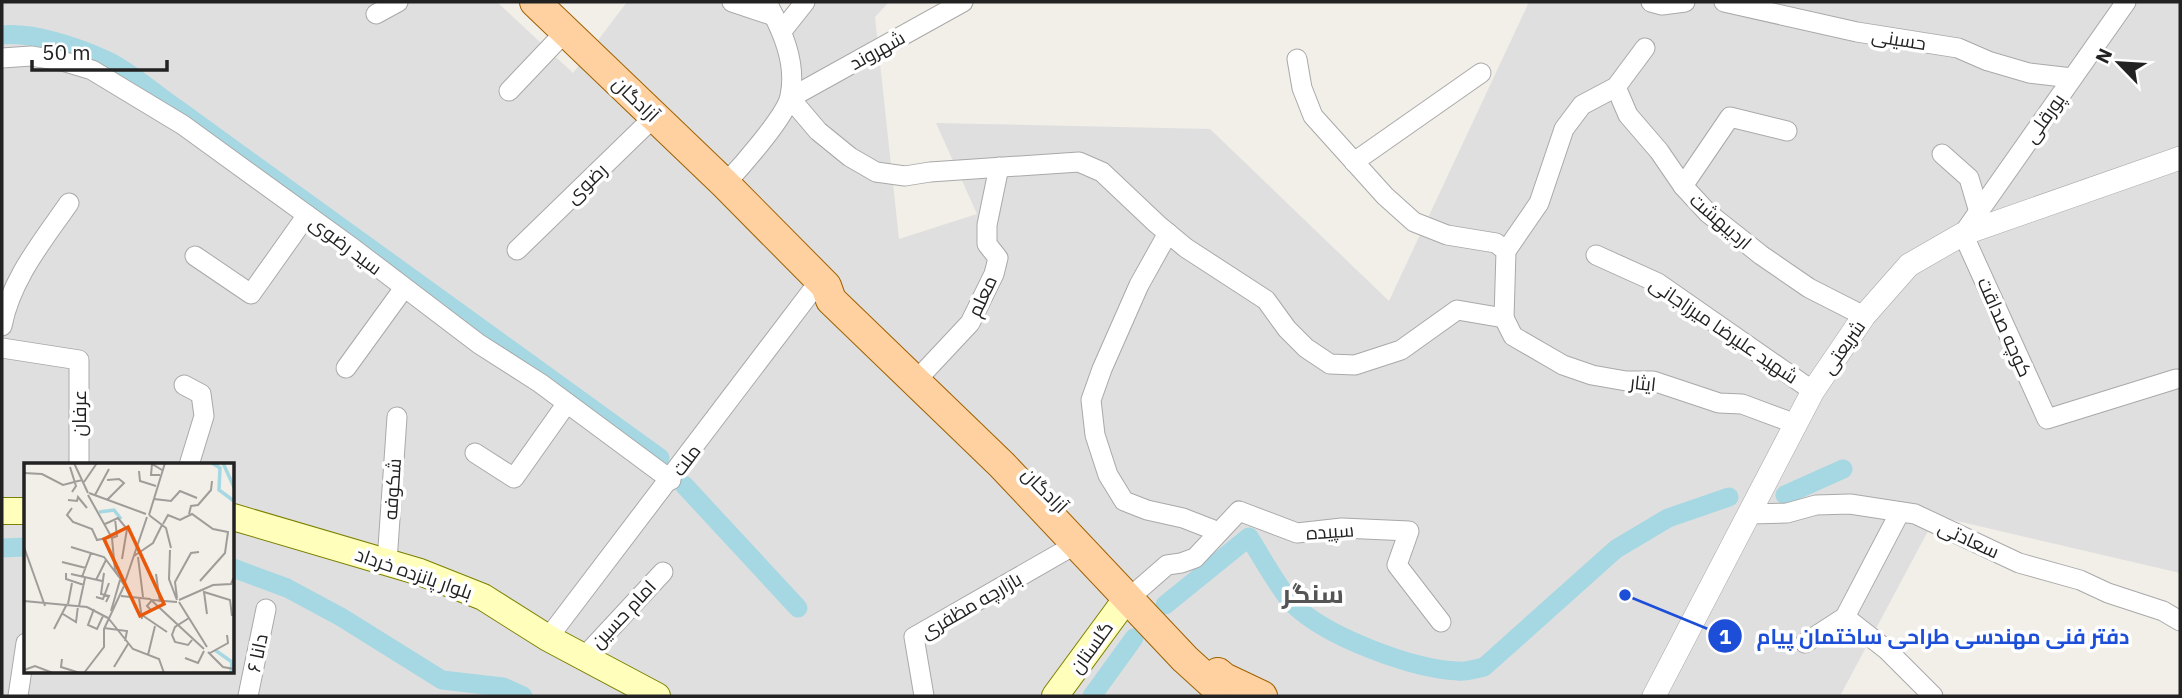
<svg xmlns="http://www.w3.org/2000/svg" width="2182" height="698" font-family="'IBM Plex Sans',Cairo,sans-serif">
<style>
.residential{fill:#e0dfdf;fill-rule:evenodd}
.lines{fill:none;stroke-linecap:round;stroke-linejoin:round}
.canal{stroke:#a5d8e3;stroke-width:19}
.minor-casing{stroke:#a9a9a9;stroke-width:21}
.tertiary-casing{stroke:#a9a9a9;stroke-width:24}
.secondary-casing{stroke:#7a8100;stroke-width:28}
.primary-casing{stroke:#9f6200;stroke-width:32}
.minor{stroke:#fff;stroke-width:19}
.tertiary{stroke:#fff;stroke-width:23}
.secondary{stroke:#fffeba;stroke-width:26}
.primary{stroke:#ffd1a0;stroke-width:30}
.labels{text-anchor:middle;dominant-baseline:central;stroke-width:7;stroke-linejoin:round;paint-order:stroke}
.street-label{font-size:19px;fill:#222;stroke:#fff}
.district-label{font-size:26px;font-weight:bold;fill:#555;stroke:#fff}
.inset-river{fill:none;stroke:#a5d8e3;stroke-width:3.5}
.inset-road{fill:none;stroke:#9f9c99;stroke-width:2}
.view{fill:#e8590c;fill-opacity:0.15;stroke:#e8590c;stroke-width:3.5}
.inset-edge{fill:none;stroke:#222;stroke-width:3.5}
.leader{fill:none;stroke:#1d4ed8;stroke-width:2.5}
.callout-dot{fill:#1d4ed8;stroke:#fff;stroke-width:2.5}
.mark-label{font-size:21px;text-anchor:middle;font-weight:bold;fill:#fff}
.callout-label{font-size:21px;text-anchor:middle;font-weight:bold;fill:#1d4ed8;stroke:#fff;stroke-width:7;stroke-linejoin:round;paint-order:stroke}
</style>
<rect width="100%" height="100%" fill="#f2eee8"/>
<!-- residential -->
<path class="residential" d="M2,2H497L573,73L627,2H751L799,25L791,2H889L875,17L899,239L977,214L936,123L1210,129L1389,301L1529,2H2180V573L1936,516L1840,696H2ZM26,465H233V672H26Z"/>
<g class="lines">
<!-- canal -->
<g class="canal">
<path d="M2,35C34,32 78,47 108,61C132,73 154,93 176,108L660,458"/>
<polyline points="684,485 798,608"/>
<polyline points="1785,495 1843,469"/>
<polyline points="2,548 26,547"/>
<polyline points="233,568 287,588 341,617 442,680 503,687 523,696"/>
<path d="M1165,605L1249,537C1260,554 1280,591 1294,605C1327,637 1412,669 1458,671C1466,672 1476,669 1484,667L1616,549L1668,518L1729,497"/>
<polyline points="1092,696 1134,638"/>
</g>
<defs>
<g id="minor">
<polyline points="732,2 774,16"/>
<polyline points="963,2 790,98 818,131 850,157 876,172 905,176 930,172 1079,162 1102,172 1157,224 1186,248 1266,300 1287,329 1306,348 1330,364 1355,365 1401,350 1457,310 1504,318"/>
<polyline points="1651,2 1662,5 1685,2"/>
<polyline points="1724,2 1857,32 1958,48 1988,61 2029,73 2072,78"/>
<polyline points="2126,2 1963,234 2047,419 2176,379"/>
<polyline points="376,14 398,2"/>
<polyline points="782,31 805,2"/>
<polyline points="2,58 31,56 62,61 92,70 183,125 354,249 479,344 540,383 671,480"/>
<polyline points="1297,59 1302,88 1313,116 1385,196 1414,222 1447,235 1496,243 1506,251 1504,318"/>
<polyline points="1616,87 1628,115 1659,151 1683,186 1708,213 1761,255 1809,288 1864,316"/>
<polyline points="509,91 566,31"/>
<polyline points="1942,154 1969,178 1979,212"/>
<polyline points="1354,162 1481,73"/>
<path d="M725,184C740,168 787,115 790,96C797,62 782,31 767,2"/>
<polyline points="1683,186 1730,117 1787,131"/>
<polyline points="1168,233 1139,285 1102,369 1091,400 1095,435 1108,475 1124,501 1147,510 1183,518 1219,532"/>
<polyline points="517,250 655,116"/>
<polyline points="1506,251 1539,203 1564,129 1582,105 1616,87 1645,48"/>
<polyline points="1596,255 1658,283 1813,391"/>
<polyline points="195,256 251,294 307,215"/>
<polyline points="1504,318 1513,336 1563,365 1592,375 1626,381 1653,381 1719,403 1742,404 1796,424"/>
<path d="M2,326C11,279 42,242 69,203"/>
<polyline points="2,348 79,360 79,465"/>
<polyline points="346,368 404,288"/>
<polyline points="925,371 970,323 994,274 998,258 987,244 987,225 999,167"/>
<polyline points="184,385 201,394 204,416 189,465"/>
<polyline points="475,453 514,478 567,403"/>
<polyline points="1750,514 1787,513 1816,505 1850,504 1915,514 2019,563 2080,580 2108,593 2163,611 2180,621"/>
<polyline points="387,562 397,417"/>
<polyline points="1136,592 1167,565 1181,563 1195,558 1239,511 1297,533 1342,528 1409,531 1397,565 1441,622"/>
<polyline points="1845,617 1887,650 1933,696"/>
<polyline points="548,638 820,280"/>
<polyline points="1805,643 1845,617 1900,512"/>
<polyline points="584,657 663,572"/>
<polyline points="18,696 26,643"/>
<polyline points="248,696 266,609"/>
<polyline points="924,696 914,637 1078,543"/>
</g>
<polyline id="tertiary" points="1654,696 1813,391 1864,316 1909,265 1963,234 2180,158"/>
<g id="secondary">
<polyline points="2,511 26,511"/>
<polyline points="233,517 420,572 483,597 548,638 657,696"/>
<polyline points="1055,696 1127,598"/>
</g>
<g id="primary">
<polyline points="535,2 725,184 826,286 831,300 1002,465 1185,659 1217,688 1233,696"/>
<polyline points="1218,673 1224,678 1262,696"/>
</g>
</defs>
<!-- minor casing -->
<use href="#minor" class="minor-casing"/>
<!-- tertiary casing -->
<use href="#tertiary" class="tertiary-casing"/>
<!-- secondary casing -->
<use href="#secondary" class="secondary-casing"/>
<!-- primary casing -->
<use href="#primary" class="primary-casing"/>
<!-- minor -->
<use href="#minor" class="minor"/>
<!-- tertiary -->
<use href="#tertiary" class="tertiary"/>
<!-- secondary -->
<use href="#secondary" class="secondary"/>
<!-- primary -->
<use href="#primary" class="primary"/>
</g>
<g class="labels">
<!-- street labels -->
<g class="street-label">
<text transform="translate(1899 39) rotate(9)">حسینی</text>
<text transform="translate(877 50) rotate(-29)">شهروند</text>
<text transform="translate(636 99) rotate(44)">آزادگان</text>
<text transform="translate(2044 118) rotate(-55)">پورقلی</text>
<text transform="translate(586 183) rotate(-44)">رضوی</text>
<text transform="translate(1721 221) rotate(41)">اردیبهشت</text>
<text transform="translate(346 245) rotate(37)">سید رضوی</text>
<text transform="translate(982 296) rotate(-65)">معلم</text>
<text transform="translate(2005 327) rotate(66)">کوچه صداقت</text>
<text transform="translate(1724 330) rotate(34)">شهید علیرضا میرزاجانی</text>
<text transform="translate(1843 347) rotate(-55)">شریعتی</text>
<text transform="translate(1643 383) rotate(6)">ایثار</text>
<text transform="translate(79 413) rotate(-90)">عرفان</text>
<text transform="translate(686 460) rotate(-53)">ملت</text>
<text transform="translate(392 489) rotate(-86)">شکوفه</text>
<text transform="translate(1045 490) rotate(45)">آزادگان</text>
<text transform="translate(1330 531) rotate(-4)">سپیده</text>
<text transform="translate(1969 539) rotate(25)">سعادتی</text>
<text transform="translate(414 573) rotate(19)">بلوار پانزده خرداد</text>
<text transform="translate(971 605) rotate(-30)">بازارچه مظفری</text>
<text transform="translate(623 614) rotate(-47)">امام حسین</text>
<text transform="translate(1091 647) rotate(-54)">گلستان</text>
<text transform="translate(257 653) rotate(-78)">دانا ۶</text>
</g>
<!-- district labels -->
<g class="district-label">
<text x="1313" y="593">سنگر</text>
</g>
</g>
<!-- overview -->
<g transform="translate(24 463)">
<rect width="210" height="210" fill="#f2eee8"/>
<path class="inset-river" d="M188,0L196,5L195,27L210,38M199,0L210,24M75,49L90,47L97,56M191,187L208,199L207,210"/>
<path class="inset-road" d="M50,0L64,30M46,4L52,23L48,29M115,8L116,18L132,23M0,10L18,11L39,22L58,17M136,12H127L128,1L138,7M83,17L95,16L100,20L83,37M60,19L73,0M65,30L122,51M64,32L88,75L91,107L100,122M71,32L85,6M130,36L147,38L156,28L173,35M44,37L53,38L54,34L63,45M48,45L43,52L49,59L68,66L73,77L87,74M165,51L167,43L174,42L187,27L188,18M125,52L142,65L147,85M125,52L141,0M81,61L94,55L103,66L98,96M139,61L144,52L156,57L168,51L189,66L204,69L201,90L176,118M88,75L93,73L91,56M0,84L21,143M47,84L80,94L95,114M146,87L145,116L153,137M110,93L129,80L138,62M114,94L119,134M38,99L62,105M42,110V116L60,122M80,110L77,131L85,133L82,139M47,111L78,118M132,111L136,139M58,114L67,90M72,117L82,97M100,122L123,54M97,133L126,136L180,186M72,134L79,136L85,120M115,135L118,156M153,135L151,119L167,90L175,89M155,137L189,122L207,121L210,114M0,138L63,144L84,155M155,139L183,184M44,141L48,120M55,143L61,115M70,146L64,162L73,166L79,153M127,147L123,143L128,137L153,139M87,148L96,117M39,151L52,159L54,143M183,151L180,129L206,137L208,153M118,152L143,169M165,155L151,164L148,172L151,179L164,182L168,177M85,156L109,186L135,196L140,210M80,165L103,168L101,178M30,166L43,141M184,189L199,204L210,206M186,190L204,180L203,172M124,192L131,163M161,195L174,200L180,188M38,196L37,204L56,210M90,204L104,181M0,207L11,203L29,210M60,210L80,184V166L100,123"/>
<path class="view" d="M104,64L140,141L116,153L80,76Z"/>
<rect width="210" height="210" class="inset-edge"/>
</g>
<!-- callouts -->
<path class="leader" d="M1625 595L1725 636"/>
<g class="callout-dot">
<circle cx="1625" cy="595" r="7"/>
<circle cx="1725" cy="636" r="18"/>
</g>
<g class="mark-label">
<text x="1725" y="644">1</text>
</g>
<g class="callout-label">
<text x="1943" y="644">دفتر فنی مهندسی طراحی ساختمان پیام</text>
</g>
<!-- border -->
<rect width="2182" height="698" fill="none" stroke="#222222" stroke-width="7"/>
<!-- north arrow -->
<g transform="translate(2119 63) rotate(295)" stroke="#ffffff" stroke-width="5" paint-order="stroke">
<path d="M0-5L12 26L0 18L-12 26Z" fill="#222222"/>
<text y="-10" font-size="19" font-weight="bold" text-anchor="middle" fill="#222222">N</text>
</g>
<!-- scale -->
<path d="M32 60v10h135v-10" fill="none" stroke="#222222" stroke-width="3.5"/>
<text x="42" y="60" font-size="21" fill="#222222" stroke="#ffffff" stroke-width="5" paint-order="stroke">50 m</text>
</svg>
